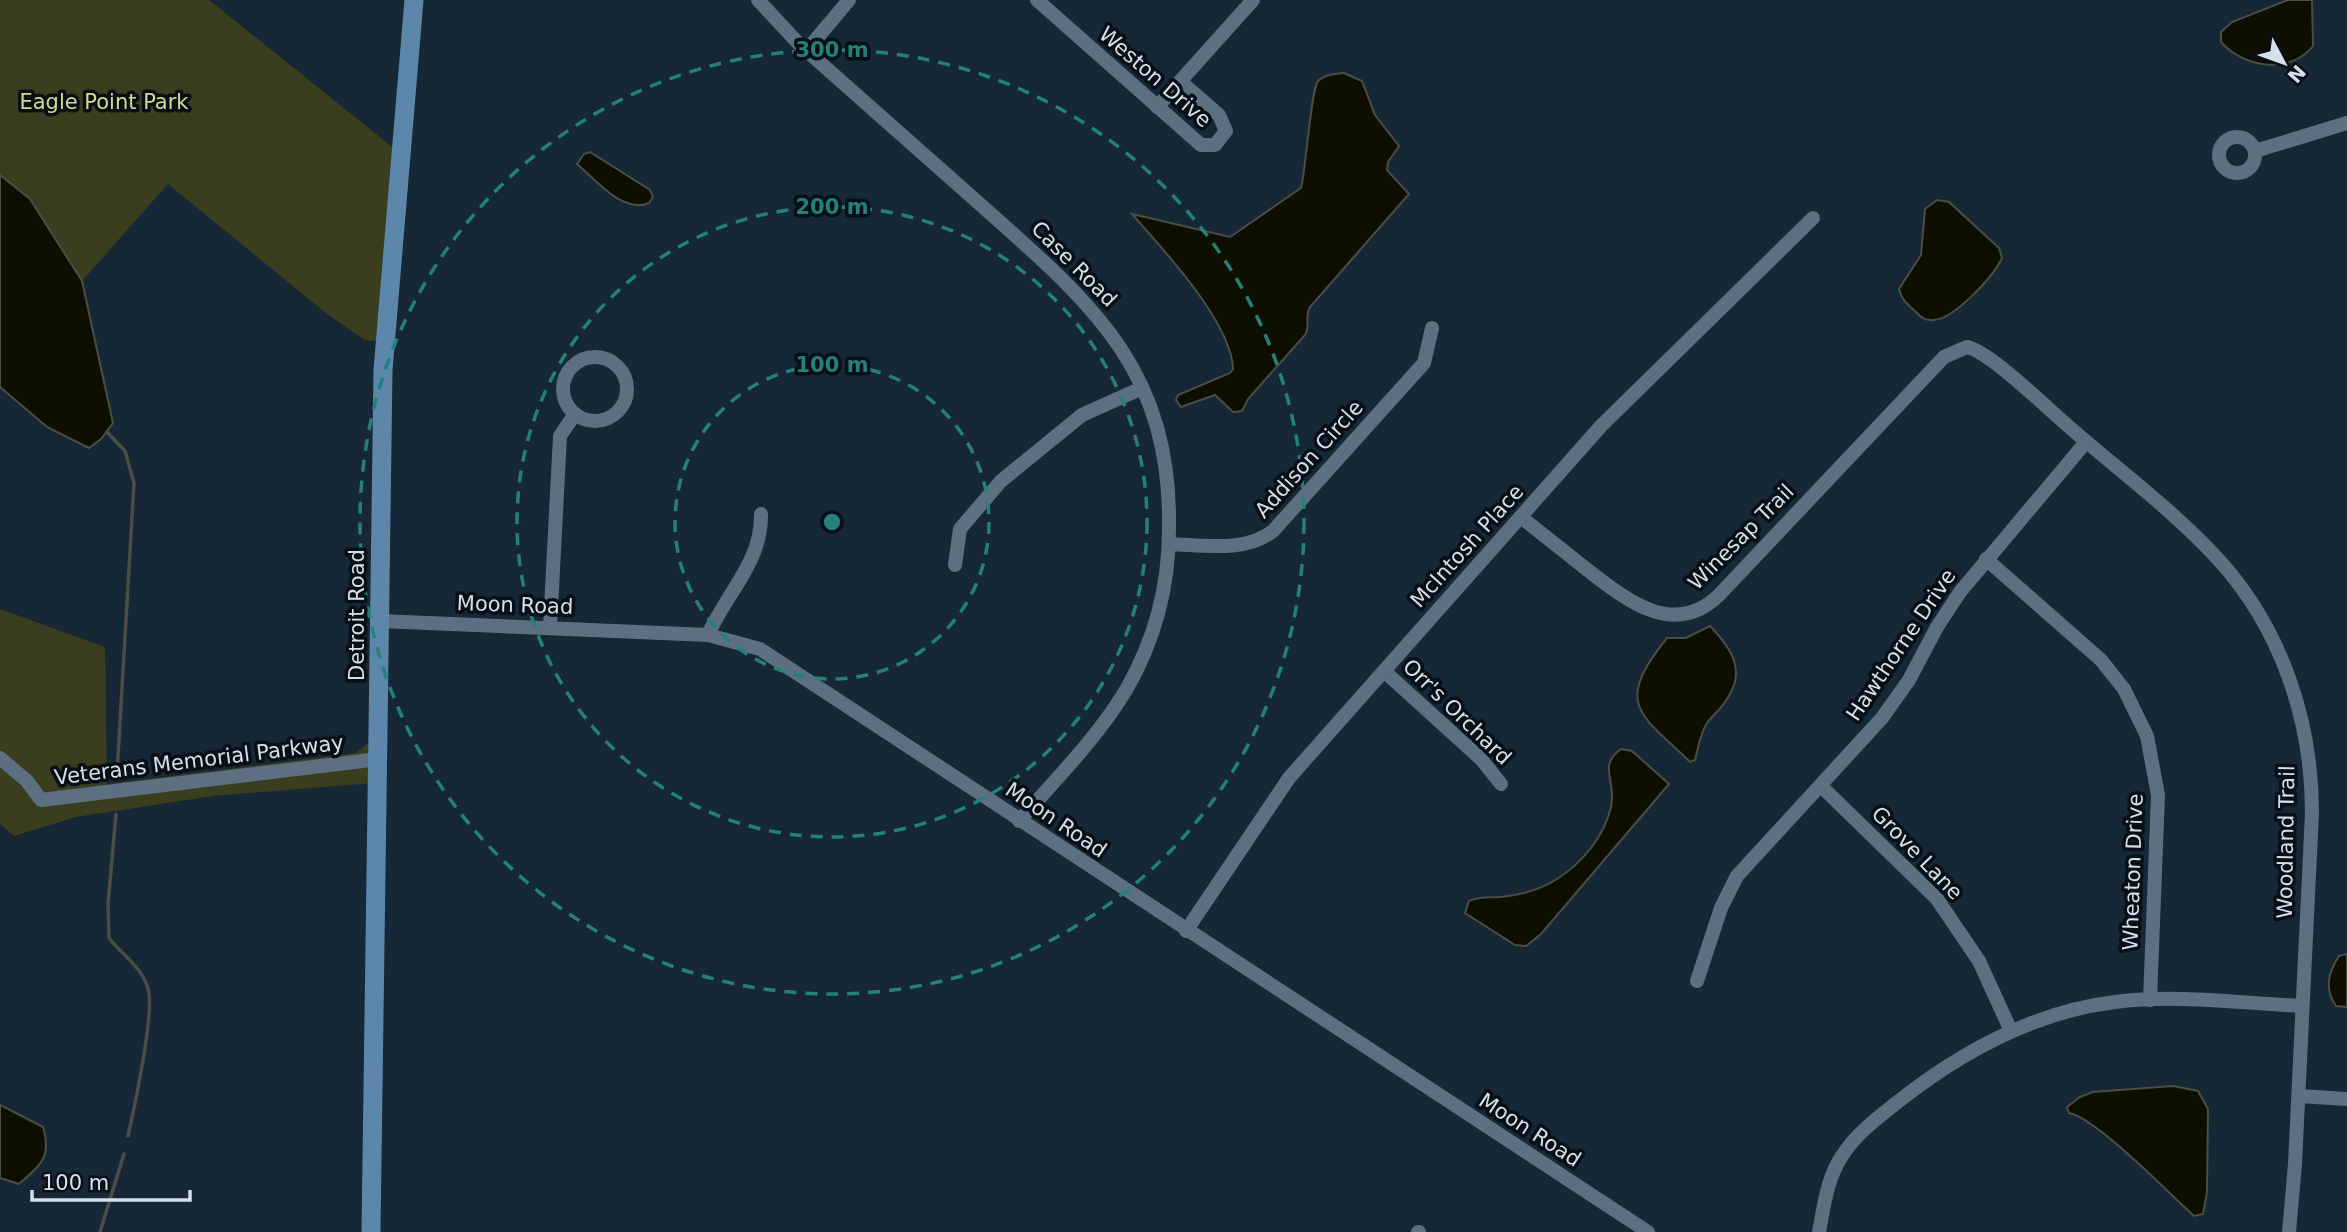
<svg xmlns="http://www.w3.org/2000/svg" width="2347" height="1232" font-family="'DejaVu Sans',sans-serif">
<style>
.green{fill:#3a3e1e}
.water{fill:#0e0f00;stroke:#4a4e46;stroke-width:2}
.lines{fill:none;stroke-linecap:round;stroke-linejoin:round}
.stream{stroke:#4a4e46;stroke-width:3.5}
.minor{stroke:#5c7081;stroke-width:14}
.major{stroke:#5c86aa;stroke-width:19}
.ring{fill:none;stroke:#23817a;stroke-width:3.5;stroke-dasharray:12 9}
.labels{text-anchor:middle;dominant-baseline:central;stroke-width:7;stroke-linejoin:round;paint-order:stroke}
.street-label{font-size:21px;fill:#d5e0ea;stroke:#080f16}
.park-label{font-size:21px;fill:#d2db8c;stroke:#080f16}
.centre{fill:#23817a;stroke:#080f16;stroke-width:3.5}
.ring-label{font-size:21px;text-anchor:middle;font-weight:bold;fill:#23817a;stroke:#080f16;stroke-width:7;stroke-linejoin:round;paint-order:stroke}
</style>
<rect width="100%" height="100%" fill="#162736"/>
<!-- green -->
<g class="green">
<polygon points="0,0 209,0 396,150 377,341 365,340 327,314 168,184 82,281 113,423 101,439 89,448 47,427 0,387"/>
<polygon points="0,609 105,647 107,784 356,753 369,742 373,783 213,796 76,817 14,836 0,824"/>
</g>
<!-- water -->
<g class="water">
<path d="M2288,0H2312L2313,46C2290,75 2244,68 2221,42V32L2232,22Z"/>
<path d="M1344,73L1362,81L1375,115L1399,146L1388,162L1387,170L1409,194L1310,307C1304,317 1311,325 1305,335L1248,399L1242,411L1233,412L1215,395L1181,407L1176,400L1178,395L1230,373L1233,369C1232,323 1162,248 1132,214L1230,237L1301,188C1306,169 1311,89 1318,81C1324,75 1335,74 1344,73Z"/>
<path d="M590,152L650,190L653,197L649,203C623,214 596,180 577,164L584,154Z"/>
<polygon points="0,175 30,199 82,281 113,423 101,439 89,448 47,427 0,387"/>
<path d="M1937,200L1949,202L1999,248L2002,258C1994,276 1954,319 1934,320C1925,321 1920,317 1915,311C1907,304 1901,299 1899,289L1921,255L1925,209Z"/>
<path d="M1710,626C1733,650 1747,672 1725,702C1720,710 1712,716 1707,723C1700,734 1698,748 1695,760L1690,762C1640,713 1613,705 1667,638H1686Z"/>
<path d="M1621,749L1632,751L1669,784L1541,934L1526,946L1515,945L1465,913L1469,901C1481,896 1489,898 1501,897C1521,895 1540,890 1557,879C1582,863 1604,837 1611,807C1617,782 1597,766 1621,749Z"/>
<path d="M2347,954V1007L2336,1006C2324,989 2328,973 2339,956Z"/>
<path d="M2173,1086L2198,1091L2208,1109L2207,1192L2203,1214L2194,1216C2171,1195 2095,1117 2069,1113L2067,1107L2080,1097L2093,1092Z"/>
<path d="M0,1105L43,1127C52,1158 41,1164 19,1184L0,1178Z"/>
</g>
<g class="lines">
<!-- stream -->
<g class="stream">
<polyline points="107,432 125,451 134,483 117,773"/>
<path d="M116,814L108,904L109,938C122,955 143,968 148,989C155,1012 134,1110 128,1136"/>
<polyline points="100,1232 124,1154"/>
</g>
<!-- minor -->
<g class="minor">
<path d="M758,0L799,44C857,96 915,147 973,198C1085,298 1172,364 1169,529C1169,586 1155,640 1126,690C1097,738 1056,779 1019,821"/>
<polyline points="1037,0 1201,145 1215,145 1226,131 1219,115 1180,81"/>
<polyline points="806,51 849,0"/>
<polyline points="1157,107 1253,0"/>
<circle cx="2237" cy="155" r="18"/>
<polyline points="2255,151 2347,123"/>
<circle cx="595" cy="389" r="32"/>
<path d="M1521,517C1542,534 1564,551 1585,568C1624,598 1673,640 1719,595L1944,357L1967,347C1989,351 2047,408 2067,425C2117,469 2173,510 2218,559C2281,628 2312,720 2312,813L2295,1164L2289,1232"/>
<path d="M1169,544C1203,545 1245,553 1273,531L1424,363L1432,328"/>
<polyline points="1986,559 2101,660 2124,689 2147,736 2158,795 2150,1000"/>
<polyline points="955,565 960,529 1001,481 1082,415 1142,388"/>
<polyline points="381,621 708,635 760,649 1648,1232"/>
<polyline points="550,627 560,436 575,414"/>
<path d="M708,635C727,592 762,562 761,514"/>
<polyline points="1384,671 1481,759 1501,784"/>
<polyline points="0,758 27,781 41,800 379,759"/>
<polyline points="1821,786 1937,899 1979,961 2011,1031"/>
<polyline points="1186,931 1289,778 1601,426 1813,218"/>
<polyline points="1697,981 1721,908 1737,876 1882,718 1909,680 1937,627 1960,592 2086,442"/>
<polyline points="2299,1096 2347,1099"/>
<polyline points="1418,1232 1419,1232"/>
<path d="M1819,1232C1824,1206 1827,1178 1842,1156C1855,1135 1876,1119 1895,1104C1959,1053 2032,1012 2115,1002C2176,994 2240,1003 2302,1006"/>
</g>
<!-- major -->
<polyline class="major" points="371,1232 383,370 414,0"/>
</g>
<!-- distance rings -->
<g class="ring">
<circle cx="832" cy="522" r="157"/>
<circle cx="832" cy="522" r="315"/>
<circle cx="832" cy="522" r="472"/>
</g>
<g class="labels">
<!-- street labels -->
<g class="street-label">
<text transform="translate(1155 77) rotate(41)">Weston Drive</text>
<text transform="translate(1074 264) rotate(45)">Case Road</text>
<text transform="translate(1309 459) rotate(-48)">Addison Circle</text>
<text transform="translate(1741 537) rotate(-45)">Winesap Trail</text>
<text transform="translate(1467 546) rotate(-48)">McIntosh Place</text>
<text transform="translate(515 605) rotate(2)">Moon Road</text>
<text transform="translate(357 615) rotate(-90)">Detroit Road</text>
<text transform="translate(1901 645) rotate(-56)">Hawthorne Drive</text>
<text transform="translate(1457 712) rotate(44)">Orr's Orchard</text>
<text transform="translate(199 760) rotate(-7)">Veterans Memorial Parkway</text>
<text transform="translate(1056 820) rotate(34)">Moon Road</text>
<text transform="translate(2286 842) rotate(-89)">Woodland Trail</text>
<text transform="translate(1917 853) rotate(46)">Grove Lane</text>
<text transform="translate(2133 872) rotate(-88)">Wheaton Drive</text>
<text transform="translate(1530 1130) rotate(33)">Moon Road</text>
</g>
<!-- park labels -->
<g class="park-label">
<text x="104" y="102">Eagle Point Park</text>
</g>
</g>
<circle cx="832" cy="522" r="10" class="centre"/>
<g class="ring-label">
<text x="832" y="57">300 m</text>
<text x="832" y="214">200 m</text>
<text x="832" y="372">100 m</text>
</g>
<!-- north arrow -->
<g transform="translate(2284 63) rotate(131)" stroke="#080f16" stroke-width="5" paint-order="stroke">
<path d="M0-5L12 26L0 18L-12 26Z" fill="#d5e0ea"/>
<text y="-10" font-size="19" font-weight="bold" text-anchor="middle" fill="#d5e0ea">N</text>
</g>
<!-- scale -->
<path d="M32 1190v10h158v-10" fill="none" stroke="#d5e0ea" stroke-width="3.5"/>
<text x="42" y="1190" font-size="21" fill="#d5e0ea" stroke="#080f16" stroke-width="5" paint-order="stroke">100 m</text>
</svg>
